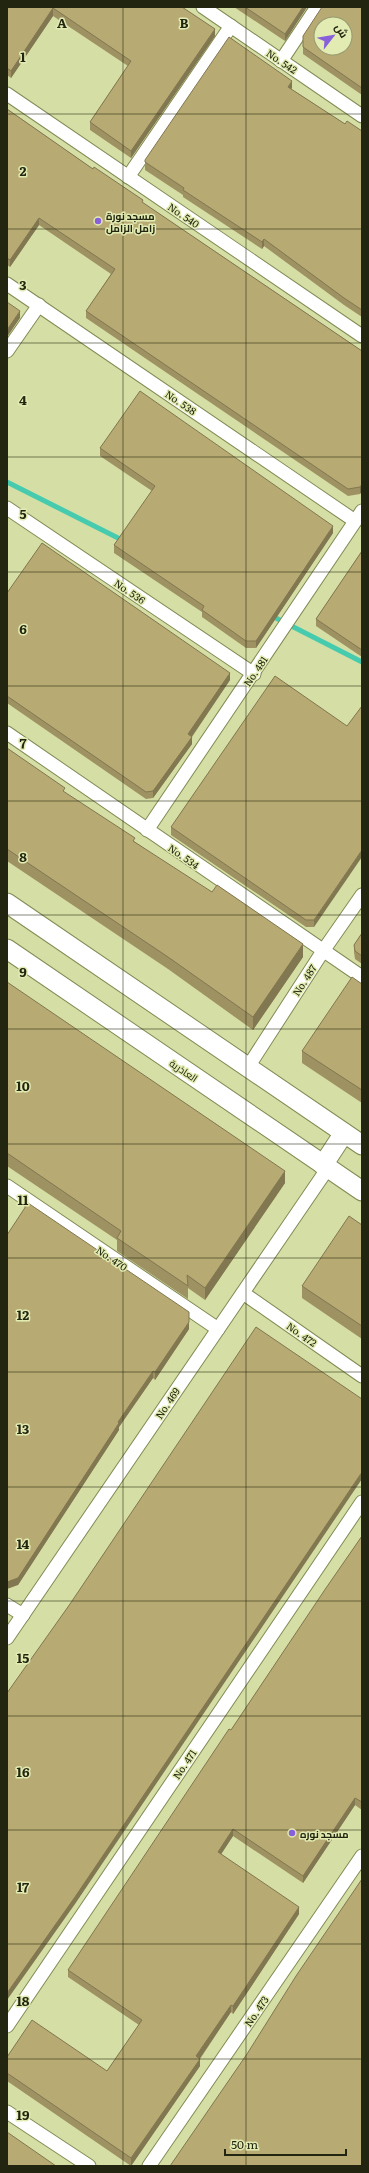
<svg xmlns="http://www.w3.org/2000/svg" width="369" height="2173" font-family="Literata,Cairo,serif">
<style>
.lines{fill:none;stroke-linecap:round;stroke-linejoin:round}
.stream{stroke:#47cbae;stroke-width:5}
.street-casing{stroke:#838b55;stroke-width:15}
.secondary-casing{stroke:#838b55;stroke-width:21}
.street{stroke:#fff;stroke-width:13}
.secondary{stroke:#fff;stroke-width:19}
.wall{fill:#9e9263}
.shaded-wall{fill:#817750}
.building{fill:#b8aa73;stroke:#817750;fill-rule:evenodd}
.grid{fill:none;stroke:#22250f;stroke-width:1;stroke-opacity:0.55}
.poi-dot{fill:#8860da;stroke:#e2ebb2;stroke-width:1.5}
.labels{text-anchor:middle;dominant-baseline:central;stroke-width:3;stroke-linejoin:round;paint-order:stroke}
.street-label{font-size:10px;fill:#22250f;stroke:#e2ebb2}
.poi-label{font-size:10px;font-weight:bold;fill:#22250f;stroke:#e2ebb2;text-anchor:start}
.grid-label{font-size:13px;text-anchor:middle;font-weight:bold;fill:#22250f;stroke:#e2ebb2;stroke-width:3;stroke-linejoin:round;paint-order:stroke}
</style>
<rect width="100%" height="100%" fill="#d5dea5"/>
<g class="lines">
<!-- stream -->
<g class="stream">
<polyline points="7,482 124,541"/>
<polyline points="270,615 362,662"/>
</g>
<defs>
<g id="street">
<polyline points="203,7 362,116"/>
<polyline points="281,61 317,7"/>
<polyline points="7,94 362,336"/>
<polyline points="128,177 231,26"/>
<polyline points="7,284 355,521"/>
<polyline points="7,351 39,305"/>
<polyline points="7,508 254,674"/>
<polyline points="7,733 362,977"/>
<polyline points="147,830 362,511"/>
<polyline points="248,1067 323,951 362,895"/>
<polyline points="7,1186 218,1329"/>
<polyline points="243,1293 362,1376"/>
<polyline points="7,1605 23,1615"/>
<polyline points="7,1638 328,1168"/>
<polyline points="7,2026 362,1502"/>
<polyline points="7,2112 89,2166"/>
<polyline points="149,2166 362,1856"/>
</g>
<g id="secondary">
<polyline points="7,903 362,1145"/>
<polyline points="7,949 362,1191"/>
<polyline points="323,1165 344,1133"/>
</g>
</defs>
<!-- street casing -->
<use href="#street" class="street-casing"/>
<!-- secondary casing -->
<use href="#secondary" class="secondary-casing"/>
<!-- street -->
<use href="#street" class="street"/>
<!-- secondary -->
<use href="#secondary" class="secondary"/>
</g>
<!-- wall -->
<g class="wall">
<polygon points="7,7 182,7 215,36 131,158 90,130 90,122 128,66 53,16 11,78 7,75"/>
<polygon points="234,7 307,7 285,41"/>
<polygon points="362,7 362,95 303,54 303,36"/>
<polygon points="292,88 291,89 345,124 362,131 362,317 344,305 264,246 262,249 183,197 183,195 145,170 145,160"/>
<polygon points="7,109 93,169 362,351 360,494 348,496 86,318 86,311 111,274 39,225 10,267 7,265"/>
<polygon points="100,448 333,533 256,648 246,648 202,617 202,612 114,553 114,545 152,491 100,456"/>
<polygon points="362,551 362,657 316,626 316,619"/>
<polygon points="7,593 230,680 192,737 192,744 153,798 146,799 7,703"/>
<polygon points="347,726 314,927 306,927 171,835 171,827"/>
<polygon points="7,748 65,793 135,842 303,957 253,1030 168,969 7,861"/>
<polygon points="362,933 362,964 355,959 354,952 354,945"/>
<polygon points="7,982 285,1183 205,1300 188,1288 188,1299 117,1251 117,1240 7,1166"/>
<polygon points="362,984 362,1103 302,1063 302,1051"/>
<polygon points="362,1225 362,1339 302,1298 302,1286"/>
<polygon points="7,1235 189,1329 155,1380 153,1378 119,1427 119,1430 18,1585"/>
<polygon points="362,1536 362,1810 355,1805 303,1883 233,1836 221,1854 299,1914 233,2014 231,2012 200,2059 200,2066 131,2166 7,2081 7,2057 107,2071 139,2025 68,1977 68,1970 231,1730"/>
</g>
<!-- shaded-wall -->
<g class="shaded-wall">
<polygon points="303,7 307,7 285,41 285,34"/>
<polygon points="53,8 53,16 11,78 11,71"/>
<polygon points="215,29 215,36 131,158 131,151"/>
<polygon points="292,81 292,88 288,94 288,87"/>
<polygon points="39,218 39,225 10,267 10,260"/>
<polygon points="264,239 264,246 262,249 262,242"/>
<polygon points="20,311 20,318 7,337 7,330"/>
<polygon points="362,484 362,492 360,494 360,487"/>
<polygon points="333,526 333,533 256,648 256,641"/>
<polygon points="230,673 230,680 188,742 188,734"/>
<polygon points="192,737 192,744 153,798 153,791"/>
<polygon points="362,850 362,857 314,927 314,920"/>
<polygon points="303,944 303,957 253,1030 253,1017"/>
<polygon points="285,1171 285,1183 205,1300 205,1288"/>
<polygon points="189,1322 189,1329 155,1380 155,1372"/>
<polygon points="153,1371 153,1378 119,1427 119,1430 18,1585 7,1589 7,1582"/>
<polygon points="362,1472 362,1479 75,1904 7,2000 7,1993"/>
<polygon points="355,1798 355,1805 303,1883 303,1876"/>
<polygon points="233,1829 233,1836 218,1859 218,1852"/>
<polygon points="299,1907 299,1914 233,2014 233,2006"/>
<polygon points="231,2005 231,2012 196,2064 196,2056"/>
<polygon points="200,2059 200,2066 131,2166 131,2158"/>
</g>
<!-- building -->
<g class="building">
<polygon points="7,7 182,7 215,29 131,151 90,122 131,61 53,8 11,71 7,68"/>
<polygon points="245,7 303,7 285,34"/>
<path d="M322,7H362V88L303,47V36ZM321,24H345V48H321Z"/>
<polygon points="229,37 292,81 288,87 345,124 347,121 362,131 362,310 344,298 264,239 262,242 183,190 184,188 145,162 145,160"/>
<polygon points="7,109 93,169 94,167 143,200 142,202 362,351 362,484 360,487 348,489 86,311 115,269 39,218 10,260 7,258"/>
<polygon points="7,302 20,311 7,330"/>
<polygon points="140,391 333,526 256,641 246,641 202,610 204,606 114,545 155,486 100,448"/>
<polygon points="42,543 230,673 188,734 192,737 153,791 146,792 7,696 7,593"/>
<polygon points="362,551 362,650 316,619"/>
<polygon points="275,676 347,726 362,706 362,850 314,920 306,920 171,827"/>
<polygon points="7,748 65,788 63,791 135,838 133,841 212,892 217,885 303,944 253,1017 168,957 7,849"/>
<polygon points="362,933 362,956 355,951 354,945"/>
<polygon points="352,977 362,984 362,1090 302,1051"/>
<polygon points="7,982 285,1171 205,1288 187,1275 188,1286 117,1238 121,1231 7,1153"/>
<polygon points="28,1203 189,1312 189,1322 155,1372 153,1371 118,1422 119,1423 18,1578 7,1582 7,1235"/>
<polygon points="349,1216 362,1225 362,1326 302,1286"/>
<polygon points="256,1327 362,1399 362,1472 75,1897 7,1993 7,1693 70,1604"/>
<polygon points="362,1536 362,1802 355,1798 303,1876 233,1829 218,1852 299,1907 233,2006 231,2005 196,2056 200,2059 131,2158 7,2073 7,2057 32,2020 107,2071 142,2020 68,1970 229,1729 231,1730 326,1588"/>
<polygon points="362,1879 362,2166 170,2166 247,2054 296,1976"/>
<polygon points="7,2132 56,2166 7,2166"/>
</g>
<!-- grid -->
<path class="grid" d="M123,7V2166M246,7V2166M7,114H362M7,229H362M7,343H362M7,457H362M7,572H362M7,686H362M7,801H362M7,915H362M7,1029H362M7,1144H362M7,1258H362M7,1372H362M7,1487H362M7,1601H362M7,1716H362M7,1830H362M7,1944H362M7,2059H362"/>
<!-- markers -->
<g class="poi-dot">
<circle cx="98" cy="221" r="4"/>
<circle cx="292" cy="1833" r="4"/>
</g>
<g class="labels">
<!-- street labels -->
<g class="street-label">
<text transform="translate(282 61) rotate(34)">No. 542</text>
<text transform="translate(184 215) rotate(34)">No. 540</text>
<text transform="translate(181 402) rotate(34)">No. 538</text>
<text transform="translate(130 591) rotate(34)">No. 536</text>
<text transform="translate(255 671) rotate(-56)">No. 481</text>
<text transform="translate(184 856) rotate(35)">No. 534</text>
<text transform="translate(304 980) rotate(-57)">No. 487</text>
<text transform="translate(184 1070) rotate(34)">العاذرية</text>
<text transform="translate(112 1258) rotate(34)">No. 470</text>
<text transform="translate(302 1334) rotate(35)">No. 472</text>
<text transform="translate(167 1403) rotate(-56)">No. 469</text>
<text transform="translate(184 1764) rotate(-56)">No. 471</text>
<text transform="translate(256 2011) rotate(-56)">No. 473</text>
</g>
<!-- poi labels -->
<g class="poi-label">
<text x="106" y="215">مسجد نورة<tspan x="106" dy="12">زامل الزامل</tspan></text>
<text x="300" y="1833">مسجد نوره</text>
</g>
</g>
<g class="grid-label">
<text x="62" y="28">A</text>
<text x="184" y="28">B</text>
<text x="23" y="62">1</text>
<text x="23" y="176">2</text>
<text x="23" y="290">3</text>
<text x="23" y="405">4</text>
<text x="23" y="519">5</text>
<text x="23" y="634">6</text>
<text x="23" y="748">7</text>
<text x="23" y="862">8</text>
<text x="23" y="977">9</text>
<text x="23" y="1091">10</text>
<text x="23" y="1205">11</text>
<text x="23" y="1320">12</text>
<text x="23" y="1434">13</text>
<text x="23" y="1549">14</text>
<text x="23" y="1663">15</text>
<text x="23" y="1777">16</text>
<text x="23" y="1892">17</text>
<text x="23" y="2006">18</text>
<text x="23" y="2120">19</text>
</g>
<!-- border -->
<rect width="369" height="2173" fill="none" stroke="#22250f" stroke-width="16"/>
<!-- north arrow -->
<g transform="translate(333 36) rotate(59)"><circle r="19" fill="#e2ebb2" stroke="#959c71"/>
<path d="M0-3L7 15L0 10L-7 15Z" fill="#8860da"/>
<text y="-6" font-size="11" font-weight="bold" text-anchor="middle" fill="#22250f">ش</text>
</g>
<!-- scale -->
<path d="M225 2149v6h121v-6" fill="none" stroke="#22250f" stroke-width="2"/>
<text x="231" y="2149" font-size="12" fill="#22250f" stroke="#e2ebb2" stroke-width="3" paint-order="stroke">50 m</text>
</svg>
